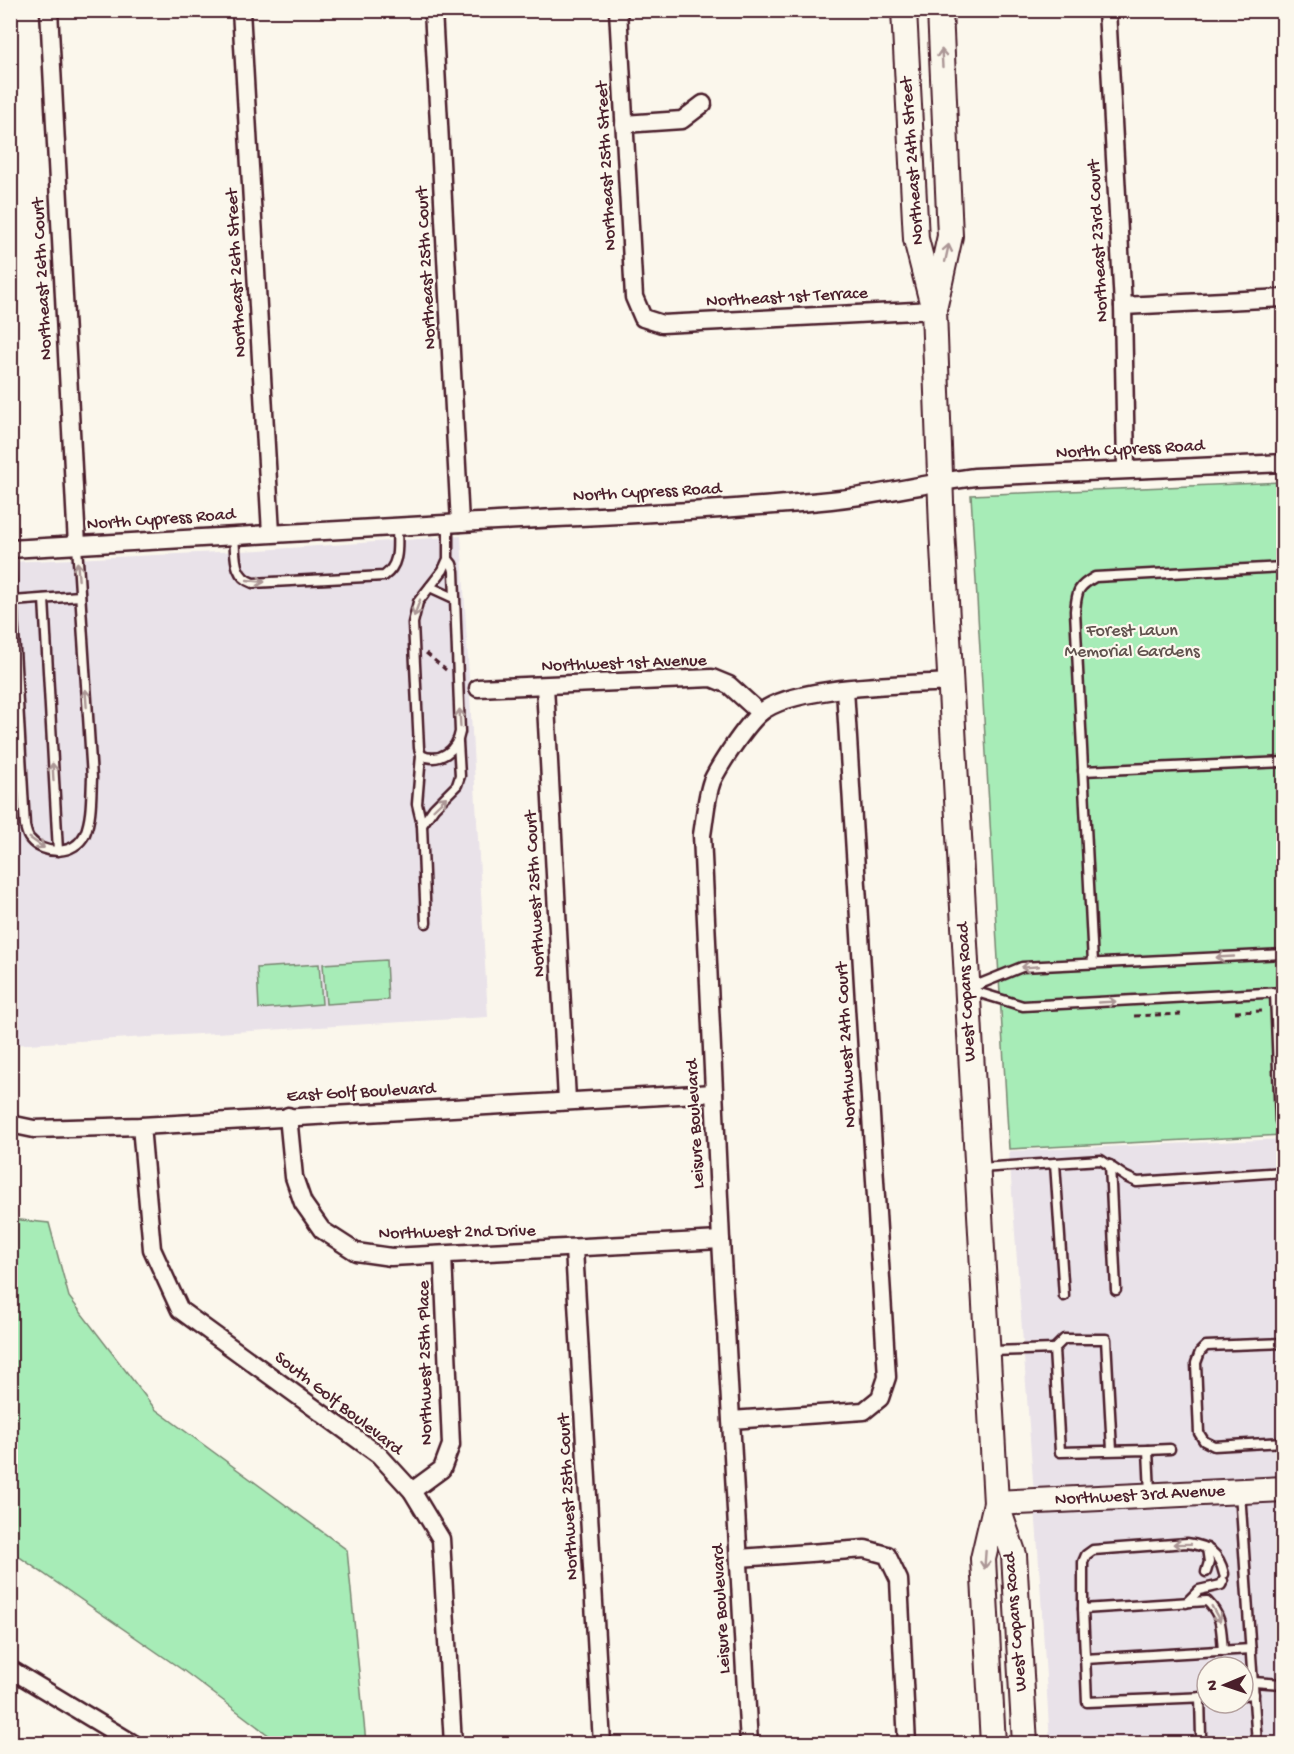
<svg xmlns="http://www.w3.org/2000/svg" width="1294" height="1754" font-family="'Gochi Hand',sans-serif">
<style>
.built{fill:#e9e2e9;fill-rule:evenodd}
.green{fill:#a7ecb7;stroke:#788671;stroke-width:1.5}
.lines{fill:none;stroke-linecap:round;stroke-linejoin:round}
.lane-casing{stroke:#4a1f2b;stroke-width:13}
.street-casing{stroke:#4a1f2b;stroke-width:21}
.secondary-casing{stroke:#4a1f2b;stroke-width:28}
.path{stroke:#4a1f2b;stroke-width:3;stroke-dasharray:6 4.5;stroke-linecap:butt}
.lane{stroke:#fbf7ec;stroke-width:8}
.street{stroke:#fbf7ec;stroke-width:16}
.secondary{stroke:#fbf7ec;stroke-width:24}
.oneway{stroke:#ab9695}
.labels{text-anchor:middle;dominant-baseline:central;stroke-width:4.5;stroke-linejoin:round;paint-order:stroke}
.street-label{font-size:18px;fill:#4a1f2b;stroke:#fbf7ec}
.park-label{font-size:18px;fill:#61524e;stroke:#fbf7ec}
</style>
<rect width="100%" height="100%" fill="#fbf7ec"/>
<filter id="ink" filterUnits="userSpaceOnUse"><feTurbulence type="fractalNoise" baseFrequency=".0167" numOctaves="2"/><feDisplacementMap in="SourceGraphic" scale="12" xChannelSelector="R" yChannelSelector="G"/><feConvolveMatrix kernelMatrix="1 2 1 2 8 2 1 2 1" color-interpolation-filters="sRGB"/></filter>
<g filter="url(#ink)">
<!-- built -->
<g class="built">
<polygon points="461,536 488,1017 11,1045 11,562 260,550"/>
<path d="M1283,1139V1743H1050L1038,1549L1009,1151ZM1207,1667H1243V1703H1207Z"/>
</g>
<!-- green -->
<g class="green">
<polygon points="1283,482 1283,1135 1009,1149 971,495"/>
<polygon points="386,960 388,1000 326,1004 323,964"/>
<polygon points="319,964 322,1004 259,1009 257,968"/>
<polygon points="11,1219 49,1223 69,1297 155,1409 347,1550 366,1743 279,1743 184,1671 11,1551"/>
</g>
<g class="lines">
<defs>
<g id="lane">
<path d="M448,524V559L443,570L418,602L413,623L419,748L421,755C440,764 457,750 460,732L454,571L452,564L448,559"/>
<path d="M234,536C236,554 232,576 253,583L384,576C401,564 397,545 397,526"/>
<path d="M10,561L25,826C26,830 27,836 30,839C44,856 75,855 85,834C92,817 91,796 92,778L77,545"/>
<polyline points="430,587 454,598"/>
<polyline points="44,599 58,851"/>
<polyline points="13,601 80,596"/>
<polyline points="421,755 417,804 422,825 434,808 457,785 460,776 458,742"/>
<polyline points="1083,771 1284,762"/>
<polyline points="422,825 426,923"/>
<path d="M1093,963L1075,611C1077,591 1077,587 1095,577L1284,567"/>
<polyline points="970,988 1022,967 1284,954"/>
<polyline points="970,990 1023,1006 1284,992"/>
<polyline points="1275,993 1280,1121"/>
<polyline points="1055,1163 1064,1296"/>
<polyline points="1110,1165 1116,1290"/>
<polyline points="980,1168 1101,1160 1126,1177 1137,1182 1284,1172"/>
<polyline points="1284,1343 1206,1346 1200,1352 1196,1363 1199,1433 1204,1441 1214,1446 1284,1442"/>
<polyline points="1054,1349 1064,1339 1106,1339 1112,1450"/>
<polyline points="991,1351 1054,1349 1060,1452 1148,1450 1150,1493"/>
<polyline points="1148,1450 1170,1449"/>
<polyline points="1240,1492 1257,1744"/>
<polyline points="1206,1572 1209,1562 1207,1548"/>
<polyline points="1186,1603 1199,1590 1221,1585 1223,1581"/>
<path d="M1083,1609V1562L1086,1555L1093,1550L1187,1543C1208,1546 1219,1552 1224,1574"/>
<polyline points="1085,1659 1251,1649"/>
<polyline points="1253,1682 1284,1684"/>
<polyline points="1243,1695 1254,1694"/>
<polyline points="1200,1697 1201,1736"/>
<path d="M1207,1697L1087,1702L1083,1609L1207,1601C1223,1617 1221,1629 1223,1651"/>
</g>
<g id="street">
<polyline points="49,10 77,545"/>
<polyline points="241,10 271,533"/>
<polyline points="433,10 460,523"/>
<polyline points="618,10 634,297 643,318 662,324 934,310"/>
<polyline points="1107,10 1123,306 1126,469"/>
<polyline points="624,124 682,120 703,104"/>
<polyline points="1123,306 1284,298"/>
<path d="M10,549C161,541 311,531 462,523C585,516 708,512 831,500C880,495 927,483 975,477L1284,463"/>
<polyline points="545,686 567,1100"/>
<polyline points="478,688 712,678 729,685 760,713"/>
<polyline points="288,1116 294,1177 303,1203 322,1230 356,1252 391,1257 721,1240"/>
<polyline points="10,1124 34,1129 141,1126 714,1093"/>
<polyline points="141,1126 152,1249 180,1310 379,1455 412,1491 441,1539 453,1744"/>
<polyline points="574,1249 602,1744"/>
<polyline points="731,1420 864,1411 880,1398 887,1377 845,689"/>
<polyline points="412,1491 442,1469 451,1445 443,1255"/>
<polyline points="739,1558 865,1549 887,1555 899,1580 907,1744"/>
<polyline points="10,1669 134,1744"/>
<path d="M749,1744L721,1240L702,835C705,818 706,797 712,781C720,764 745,727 759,714C790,685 907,685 950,682"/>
</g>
<g id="secondary">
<polyline points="904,10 916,239 934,310 942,529 996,1503 983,1559 993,1744"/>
<polyline points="935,305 950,236 940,10"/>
<polyline points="996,1503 1284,1489"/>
<polyline points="996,1503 1014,1555 1025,1744"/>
</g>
</defs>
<!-- lane casing -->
<use href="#lane" class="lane-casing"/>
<!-- street casing -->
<use href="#street" class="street-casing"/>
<!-- secondary casing -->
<use href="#secondary" class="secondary-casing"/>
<!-- path -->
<g class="path">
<polyline points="426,653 446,670"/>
<polyline points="1235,1012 1263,1011"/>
<polyline points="1134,1016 1181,1014"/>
</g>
<!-- lane -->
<use href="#lane" class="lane"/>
<!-- street -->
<use href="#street" class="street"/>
<!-- secondary -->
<use href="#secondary" class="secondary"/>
</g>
<!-- one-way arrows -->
<defs><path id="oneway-shaft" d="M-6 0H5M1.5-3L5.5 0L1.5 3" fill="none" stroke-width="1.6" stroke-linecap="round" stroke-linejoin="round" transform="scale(1.5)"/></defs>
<g class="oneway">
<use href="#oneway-shaft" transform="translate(942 58) rotate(-93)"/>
<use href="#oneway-shaft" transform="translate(947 253) rotate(-78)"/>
<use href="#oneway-shaft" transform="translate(78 571) rotate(-94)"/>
<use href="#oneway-shaft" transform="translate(256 581) rotate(6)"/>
<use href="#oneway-shaft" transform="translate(417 608) rotate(110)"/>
<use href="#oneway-shaft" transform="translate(86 698) rotate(-94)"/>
<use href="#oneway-shaft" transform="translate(460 718) rotate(-93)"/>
<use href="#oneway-shaft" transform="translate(53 772) rotate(-93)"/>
<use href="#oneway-shaft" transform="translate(440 803) rotate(-44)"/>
<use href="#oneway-shaft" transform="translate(37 843) rotate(35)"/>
<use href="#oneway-shaft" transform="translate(1225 957) rotate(177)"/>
<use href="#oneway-shaft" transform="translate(1030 967) rotate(175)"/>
<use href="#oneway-shaft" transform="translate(1107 1002) rotate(-3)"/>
<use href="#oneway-shaft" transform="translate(1182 1544) rotate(179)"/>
<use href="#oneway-shaft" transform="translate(985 1560) rotate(94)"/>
<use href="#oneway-shaft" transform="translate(1216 1614) rotate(61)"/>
</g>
</g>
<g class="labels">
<!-- street labels -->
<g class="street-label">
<text transform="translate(913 161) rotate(-94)">Northeast 24th Street</text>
<text transform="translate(607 166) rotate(-93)">Northeast 25th Street</text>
<text transform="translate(1099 241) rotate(-93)">Northeast 23rd Court</text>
<text transform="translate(427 268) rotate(-93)">Northeast 25th Court</text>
<text transform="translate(237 273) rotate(-93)">Northeast 26th Street</text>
<text transform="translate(43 279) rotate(-93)">Northeast 26th Court</text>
<text transform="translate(787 298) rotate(-3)">Northeast 1st Terrace</text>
<text transform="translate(1130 450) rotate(-3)">North Cypress Road</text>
<text transform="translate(647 493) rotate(-3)">North Cypress Road</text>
<text transform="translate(161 520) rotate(-4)">North Cypress Road</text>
<text transform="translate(624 664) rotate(-2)">Northwest 1st Avenue</text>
<text transform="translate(536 894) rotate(-93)">Northwest 25th Court</text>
<text transform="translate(967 992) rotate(-93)">West Copans Road</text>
<text transform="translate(847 1045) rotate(-93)">Northwest 24th Court</text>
<text transform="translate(361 1093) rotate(-3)">East Golf Boulevard</text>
<text transform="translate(696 1124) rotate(-93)">Leisure Boulevard</text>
<text transform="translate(457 1233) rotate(-1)">Northwest 2nd Drive</text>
<text transform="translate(426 1363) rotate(-91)">Northwest 25th Place</text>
<text transform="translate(338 1404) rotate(38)">South Golf Boulevard</text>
<text transform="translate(1140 1496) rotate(-3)">Northwest 3rd Avenue</text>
<text transform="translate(569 1497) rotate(-93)">Northwest 25th Court</text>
<text transform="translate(722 1609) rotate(-93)">Leisure Boulevard</text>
<text transform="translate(1016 1622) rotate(-95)">West Copans Road</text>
</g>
<!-- park labels -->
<g class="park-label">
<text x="1132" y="631">Forest Lawn<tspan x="1132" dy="21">Memorial Gardens</tspan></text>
</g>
</g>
<!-- margin -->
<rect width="1294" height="1754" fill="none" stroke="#fbf7ec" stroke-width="36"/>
<rect x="18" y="18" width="1258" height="1718" fill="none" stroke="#4a1f2b" stroke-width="2" filter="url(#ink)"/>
<!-- north arrow -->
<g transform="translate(1225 1685) rotate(268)"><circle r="28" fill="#fbf7ec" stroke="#b4a19f" stroke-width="1.5"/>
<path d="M0-4.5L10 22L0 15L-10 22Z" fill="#4a1f2b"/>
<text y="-9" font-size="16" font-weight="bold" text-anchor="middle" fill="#4a1f2b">N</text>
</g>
</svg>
